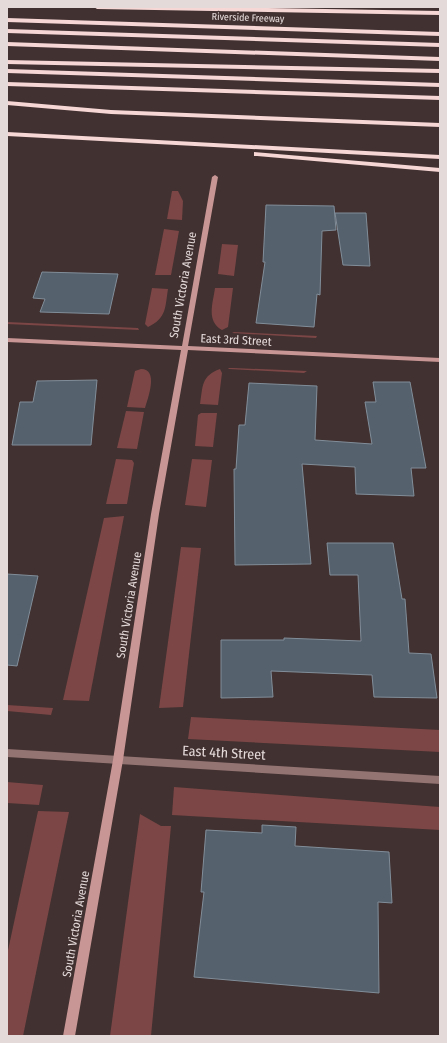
<svg xmlns="http://www.w3.org/2000/svg" width="447" height="1043" font-family="'Fira Sans Condensed',sans-serif">
<style>
.green{fill:#7c4646}
.building{fill:#55616c;stroke:#818e9a}
.lines{fill:none;stroke-linecap:round;stroke-linejoin:round}
.street{fill:#937473;fill-rule:evenodd}
.secondary{fill:#c89695;fill-rule:evenodd}
.highway{fill:#f6d7d6;fill-rule:evenodd}
.labels{text-anchor:middle;dominant-baseline:central;stroke-width:3;stroke-linejoin:round;paint-order:stroke}
.far-street-label{font-size:10px;fill:#e5dada;stroke:#413130}
.street-label{font-size:12px;fill:#e5dada;stroke:#413130}
.near-street-label{font-size:14px;fill:#e5dada;stroke:#413130}
</style>
<rect width="100%" height="100%" fill="#413130"/>
<!-- green -->
<g class="green">
<polygon points="172,191 178,191 183,201 182,220 167,219"/>
<polygon points="164,229 179,231 171,275 155,275"/>
<polygon points="222,244 238,245 234,276 218,274"/>
<path d="M152,288L168,289C165,307 167,318 148,327L145,324Z"/>
<path d="M215,288H233L228,327L222,330C206,321 213,303 215,288Z"/>
<polygon points="7,322 138,328 139,330 7,324"/>
<polygon points="234,332 317,336 316,338 232,333"/>
<polygon points="228,368 233,368 307,371 304,373 229,369"/>
<path d="M141,369C159,369 148,398 145,408L127,407L135,371Z"/>
<path d="M220,369L222,373L218,405L200,404C203,386 201,376 220,369Z"/>
<polygon points="126,411 144,412 137,449 117,448"/>
<polygon points="201,413 217,413 213,447 195,446 198,415"/>
<polygon points="116,459 132,460 134,463 127,504 106,504"/>
<polygon points="192,459 212,460 206,507 185,505"/>
<polygon points="124,516 89,701 63,700 104,518"/>
<polygon points="181,547 201,548 183,707 159,708"/>
<polygon points="7,705 53,708 51,715 7,711"/>
<polygon points="191,717 440,730 440,752 188,739"/>
<polygon points="7,782 43,785 39,805 7,803"/>
<polygon points="174,787 440,807 440,830 172,815"/>
<polygon points="38,811 69,812 23,1036 7,1036 7,955"/>
<polygon points="140,814 161,826 171,826 151,1036 110,1036"/>
</g>
<!-- building -->
<g class="building">
<polygon points="266,205 334,206 336,230 322,231 320,295 317,294 314,327 256,323 265,262 263,262"/>
<polygon points="335,213 366,213 370,266 343,265"/>
<polygon points="42,272 118,274 109,314 40,312 45,299 33,298"/>
<polygon points="97,380 91,445 12,445 20,402 33,402 37,381"/>
<polygon points="373,382 410,382 426,468 411,468 414,496 356,494 355,467 302,464 311,564 235,565 234,469 236,469 239,425 245,425 249,383 317,386 315,440 372,444 365,402 376,402"/>
<polygon points="327,543 393,543 402,599 405,599 409,653 431,654 437,698 374,697 372,675 271,671 273,697 221,698 221,640 284,640 284,638 361,641 358,575 330,575"/>
<polygon points="7,574 38,576 17,666 7,665"/>
<polygon points="262,825 296,827 295,846 389,852 392,903 378,902 379,993 194,977 204,892 201,892 206,830 262,833"/>
</g>
<g class="lines">
<!-- street -->
<polygon class="street" points="7,749 440,776 440,784 7,757"/>
<!-- secondary -->
<polygon class="secondary" points="215,175 218,177 188,346 440,358 440,362 188,350 159,514 123,760 75,1036 63,1036 113,760 151,514 181,350 7,342 7,338 182,346 212,177"/>
<!-- highway -->
<g class="highway">
<polygon points="94,7 208,7 440,11 440,15 97,9"/>
<polygon points="7,18 440,32 440,36 7,22"/>
<polygon points="7,29 440,43 440,47 7,33"/>
<polygon points="7,42 440,57 440,61 7,46"/>
<polygon points="7,60 440,69 440,73 7,64"/>
<polygon points="7,69 440,83 440,87 7,73"/>
<polygon points="7,82 440,96 440,100 7,86"/>
<polygon points="7,101 111,110 440,123 440,127 111,114 7,105"/>
<polygon points="7,132 440,155 440,159 7,136"/>
<polygon points="254,152 440,168 440,172 257,156 254,156"/>
</g>
</g>
<g class="labels">
<!-- far-street labels -->
<g class="far-street-label">
<text transform="translate(248 18) rotate(2)">Riverside Freeway</text>
</g>
<!-- street labels -->
<g class="street-label">
<text transform="translate(183 285) rotate(-80)">South Victoria Avenue</text>
<text transform="translate(236 340) rotate(3)">East 3rd Street</text>
<text transform="translate(129 605) rotate(-81)">South Victoria Avenue</text>
<text transform="translate(76 924) rotate(-80)">South Victoria Avenue</text>
</g>
<!-- near-street labels -->
<g class="near-street-label">
<text transform="translate(224 753) rotate(3)">East 4th Street</text>
</g>
</g>
<!-- border -->
<rect width="447" height="1043" fill="none" stroke="#e5dada" stroke-width="16"/>
</svg>
